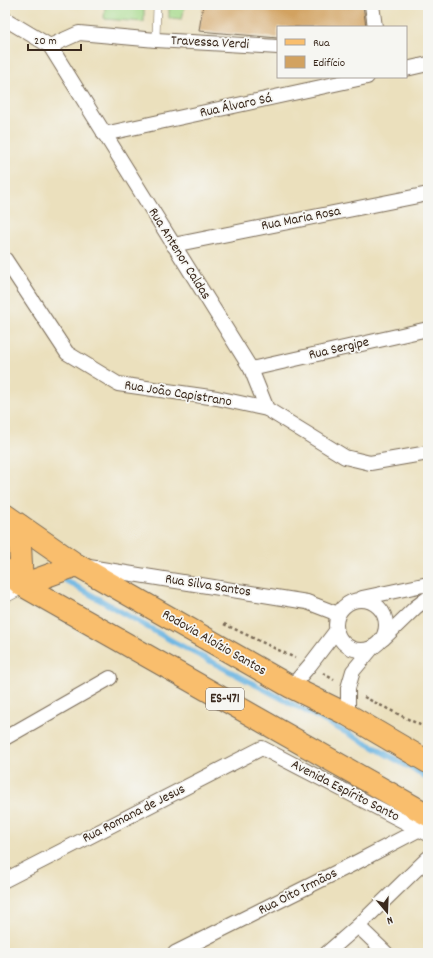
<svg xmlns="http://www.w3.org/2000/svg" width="433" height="958" font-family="Dekko,sans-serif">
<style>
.green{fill:#a4d989;stroke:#708254}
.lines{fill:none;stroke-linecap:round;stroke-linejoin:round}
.stream{stroke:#68b3e1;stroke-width:5.5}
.building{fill:#d2a260}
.service-casing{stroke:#796a56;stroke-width:8}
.minor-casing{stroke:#796a56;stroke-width:16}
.tertiary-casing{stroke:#796a56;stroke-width:18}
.primary-casing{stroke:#796a56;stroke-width:24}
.path{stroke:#796a56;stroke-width:2.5;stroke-dasharray:3 3;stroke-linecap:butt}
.service{stroke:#fff;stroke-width:7}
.minor{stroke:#fff;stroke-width:14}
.tertiary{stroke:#fff;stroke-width:17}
.primary{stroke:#f9be6d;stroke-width:22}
.labels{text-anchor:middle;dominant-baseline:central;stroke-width:3.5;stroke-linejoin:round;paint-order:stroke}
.shield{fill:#f6f6f2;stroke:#73675e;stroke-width:1}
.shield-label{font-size:13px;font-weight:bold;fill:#3b2a1e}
.street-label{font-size:14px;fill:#3b2a1e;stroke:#f6f6f2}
</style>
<rect width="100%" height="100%" fill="#f6f6f2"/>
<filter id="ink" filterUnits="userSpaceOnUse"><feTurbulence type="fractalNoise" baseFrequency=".025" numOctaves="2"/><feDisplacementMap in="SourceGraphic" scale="8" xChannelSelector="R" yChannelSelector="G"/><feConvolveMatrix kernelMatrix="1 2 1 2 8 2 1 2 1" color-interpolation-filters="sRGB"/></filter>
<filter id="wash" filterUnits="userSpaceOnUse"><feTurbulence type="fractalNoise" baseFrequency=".012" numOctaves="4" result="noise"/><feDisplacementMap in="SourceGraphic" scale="16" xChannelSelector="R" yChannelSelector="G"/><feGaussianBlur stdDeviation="0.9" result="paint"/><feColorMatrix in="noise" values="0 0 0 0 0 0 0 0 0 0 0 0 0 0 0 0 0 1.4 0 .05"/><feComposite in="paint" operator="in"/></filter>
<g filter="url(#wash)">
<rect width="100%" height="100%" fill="#ebe0bd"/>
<!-- green -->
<g class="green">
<polygon points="105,5 144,5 144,22 104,19"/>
<polygon points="169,5 185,5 182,19 169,18"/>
</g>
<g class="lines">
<!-- stream -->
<polyline class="stream" points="65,580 174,642 370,745 428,778"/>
</g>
<g id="blocks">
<!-- building -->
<polygon class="building" points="203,5 363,5 366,27 278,27 278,38 199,31"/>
</g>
</g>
<g filter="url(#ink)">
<use href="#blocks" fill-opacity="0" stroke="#796a56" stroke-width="1"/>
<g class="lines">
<defs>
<polyline id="service" points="156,40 157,5"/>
<g id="minor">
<polyline points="372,5 375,27"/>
<polyline points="5,19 50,46 251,369 267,409 345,457 370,463 428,453"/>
<polyline points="50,46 79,33 156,40 278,47"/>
<polyline points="406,69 428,64"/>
<polyline points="104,134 367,77"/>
<polyline points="173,245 428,194"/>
<polyline points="5,259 67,353 118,384 217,398 267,409"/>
<polyline points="251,369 428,329"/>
<polyline points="89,567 307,602 338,614"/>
<polyline points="362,598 428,584"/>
<circle cx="361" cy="625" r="25"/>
<polyline points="383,639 416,607 428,598"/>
<polyline points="291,687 310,665 336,631"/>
<polyline points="348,715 348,688 353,671 373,647"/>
<polyline points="5,738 110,678"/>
<polyline points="5,880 262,748 428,834"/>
<polyline points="358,926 386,953"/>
<polyline points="175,953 357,862 420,829"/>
<polyline points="327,953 358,926 428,858"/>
</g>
<polyline id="tertiary" points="5,594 22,585"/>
<g id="primary">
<polyline points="5,515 77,565 291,687 348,715 428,762"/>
<polyline points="19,525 22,585"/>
<polyline points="5,570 22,585 428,815"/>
<polyline points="22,585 77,565"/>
</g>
</defs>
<!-- service casing -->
<use href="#service" class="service-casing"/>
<!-- minor casing -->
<use href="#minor" class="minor-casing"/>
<!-- tertiary casing -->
<use href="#tertiary" class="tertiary-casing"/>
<!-- primary casing -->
<use href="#primary" class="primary-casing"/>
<!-- path -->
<g class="path">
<polyline points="224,624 295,658"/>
<polyline points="323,673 334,680"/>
<polyline points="364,697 428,729"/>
</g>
<!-- service -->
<use href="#service" class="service"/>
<!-- minor -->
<use href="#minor" class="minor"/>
<!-- tertiary -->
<use href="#tertiary" class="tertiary"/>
<!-- primary -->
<use href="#primary" class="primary"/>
</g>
</g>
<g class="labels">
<!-- shield labels -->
<rect class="shield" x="206" y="688" width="38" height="22" rx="3"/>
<g class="shield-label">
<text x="225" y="699">ES-471</text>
</g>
<!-- street labels -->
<g class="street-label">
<text transform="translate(210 43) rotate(3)">Travessa Verdi</text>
<text transform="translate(236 106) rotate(-12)">Rua Álvaro Sá</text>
<text transform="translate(301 219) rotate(-11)">Rua Maria Rosa</text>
<text transform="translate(179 254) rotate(58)">Rua Antenor Caldas</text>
<text transform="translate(339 349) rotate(-13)">Rua Sergipe</text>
<text transform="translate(178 394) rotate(9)">Rua João Capistrano</text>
<text transform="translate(208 586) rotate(9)">Rua Silva Santos</text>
<text transform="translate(214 643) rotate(30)">Rodovia Aloízio Santos</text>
<text transform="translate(345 791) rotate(27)">Avenida Espírito Santo</text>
<text transform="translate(134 814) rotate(-27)">Rua Romana de Jesus</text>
<text transform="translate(298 892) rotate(-27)">Rua Oito Irmãos</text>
</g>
</g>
<!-- margin -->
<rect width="433" height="958" fill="none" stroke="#f6f6f2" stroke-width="20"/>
<!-- legend -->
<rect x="277" y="26" width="130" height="52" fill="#f6f6f2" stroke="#aba49d"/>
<rect x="285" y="39" width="20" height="6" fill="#f9be6d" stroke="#aba49d"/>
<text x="313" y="46" font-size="12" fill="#3b2a1e">Rua</text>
<rect x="285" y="56" width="20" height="12" fill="#d2a260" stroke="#aba49d"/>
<text x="313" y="66" font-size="12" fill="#3b2a1e">Edifício</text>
<!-- north arrow -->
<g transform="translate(387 912) rotate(161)" stroke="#f6f6f2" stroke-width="3" paint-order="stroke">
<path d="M0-3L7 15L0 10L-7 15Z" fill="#3b2a1e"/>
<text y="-6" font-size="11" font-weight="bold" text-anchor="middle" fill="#3b2a1e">N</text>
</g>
<!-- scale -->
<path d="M28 44v6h53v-6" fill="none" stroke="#3b2a1e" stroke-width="2"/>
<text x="34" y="44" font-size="12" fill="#3b2a1e" stroke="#f6f6f2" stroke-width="3" paint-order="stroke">20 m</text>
</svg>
